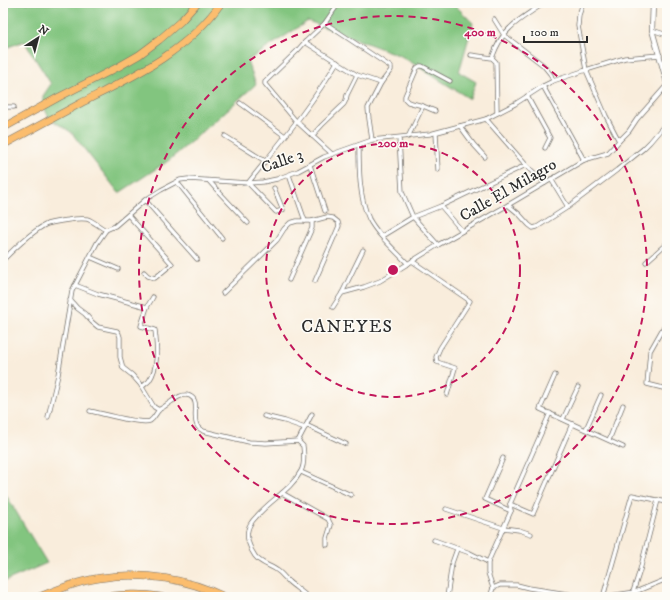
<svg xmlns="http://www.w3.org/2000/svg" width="670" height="600" font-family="'IM FELL DW Pica',serif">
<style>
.green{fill:#82c57f;stroke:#567855}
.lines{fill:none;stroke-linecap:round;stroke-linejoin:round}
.minor-casing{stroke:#736f69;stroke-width:5}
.tertiary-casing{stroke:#736f69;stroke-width:6}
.motorway-casing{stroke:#736f69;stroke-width:8}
.minor{stroke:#fff;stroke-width:3.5}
.tertiary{stroke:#fff;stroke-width:4.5}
.motorway{stroke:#fbbd6e;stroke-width:7}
.ring{fill:none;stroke:#c2185b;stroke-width:2;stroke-dasharray:7 5}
.labels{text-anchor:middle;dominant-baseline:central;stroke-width:3;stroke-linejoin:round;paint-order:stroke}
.street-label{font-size:16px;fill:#2b2b2b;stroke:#fdfcf7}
.quarter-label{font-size:18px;letter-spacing:1px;fill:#2b2b2b;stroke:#fdfcf7}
.centre{fill:#c2185b;stroke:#fdfcf7;stroke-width:2}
.ring-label{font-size:12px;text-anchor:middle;font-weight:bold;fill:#c2185b;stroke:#fdfcf7;stroke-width:3;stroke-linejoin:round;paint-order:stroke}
</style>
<rect width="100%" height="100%" fill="#fdfcf7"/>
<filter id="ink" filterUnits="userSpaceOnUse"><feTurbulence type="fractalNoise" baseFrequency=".025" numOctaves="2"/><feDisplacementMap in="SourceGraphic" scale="8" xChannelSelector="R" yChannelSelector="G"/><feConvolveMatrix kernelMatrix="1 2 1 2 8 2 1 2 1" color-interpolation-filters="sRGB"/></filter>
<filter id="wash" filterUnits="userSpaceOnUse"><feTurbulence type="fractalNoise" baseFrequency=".012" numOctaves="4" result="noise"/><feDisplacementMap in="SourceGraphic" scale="16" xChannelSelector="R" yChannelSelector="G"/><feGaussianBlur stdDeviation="0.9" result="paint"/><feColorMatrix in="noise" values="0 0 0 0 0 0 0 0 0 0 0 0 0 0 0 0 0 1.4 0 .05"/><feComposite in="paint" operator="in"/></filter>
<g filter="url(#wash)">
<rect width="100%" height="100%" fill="#f9eddc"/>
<!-- green -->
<g class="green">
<polygon points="3,3 453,3 473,23 459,72 476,82 470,99 401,56 308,21 247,61 256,84 207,128 168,161 119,193 71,132 50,119 43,106 43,96 51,84 24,41 3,49"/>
<polygon points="3,490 47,563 3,582"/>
</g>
</g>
<g filter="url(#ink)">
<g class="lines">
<defs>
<g id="minor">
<polyline points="582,6 579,15 578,26 586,70 606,116 619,141"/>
<polyline points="494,19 504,35 543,65 551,75 553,81"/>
<polyline points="325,23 391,67 391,70 381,83"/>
<polyline points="652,30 667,35"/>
<polyline points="305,42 357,75 381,83 368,108 369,119 372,140"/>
<polyline points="471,55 492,58 496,62 497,113"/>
<path d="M492,58C496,47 502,35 510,28C520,18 533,11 544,3"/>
<polyline points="543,86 584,160"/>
<polyline points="527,96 550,138 545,148"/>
<polyline points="240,103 285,136"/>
<polyline points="3,107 14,107"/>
<polyline points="435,111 423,106 408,102 405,99 405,96 417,68 420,66 422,66 450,81"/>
<polyline points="486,119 526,165 545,183"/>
<polyline points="460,126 474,145 485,157"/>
<polyline points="436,133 438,170"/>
<polyline points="225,136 265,161"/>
<polyline points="312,136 322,125 344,104 346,100 347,95 357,75"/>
<polyline points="408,137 423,106"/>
<polyline points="399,138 402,192 413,217 438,245"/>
<path d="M359,145C359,168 359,198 369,219C378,236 395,250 408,264"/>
<polyline points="332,154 296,121 265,84 265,82 297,51 305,42 325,23 336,7 341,3"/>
<polyline points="310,165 325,211"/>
<polyline points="289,175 305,221"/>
<polyline points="551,179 568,207"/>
<polyline points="209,181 217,190 248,223"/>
<polyline points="177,182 222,238"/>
<path d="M274,188L283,210L276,212L248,183C279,144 312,105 337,62"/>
<polyline points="145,200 197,259"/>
<polyline points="508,205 519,214 529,225 533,228 537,227 568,207 617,170 643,149 650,142 667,122"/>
<polyline points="128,215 172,264 155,278 148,276 144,272"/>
<polyline points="462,231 441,206 526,165"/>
<polyline points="382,236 413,217 441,206"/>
<polyline points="90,257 118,269"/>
<path d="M3,260C15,248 32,231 47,224C54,222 61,221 68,220C74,219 81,218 87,219C94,221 99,227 106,230"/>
<polyline points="412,261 470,301 440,348 436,357 437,362 455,368 447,395"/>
<polyline points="646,262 667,243"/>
<polyline points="289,280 312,228 312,221"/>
<polyline points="75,285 98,294 147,307"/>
<polyline points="223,293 277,240 284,229 290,223 297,221 312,221 327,217 333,218 338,222 339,226 315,281"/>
<polyline points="342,293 364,287 380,281 438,245 508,205 584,160 608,153 619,141 629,131 637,119 667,85"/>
<polyline points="70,300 77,308 85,314 92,322 98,327 117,331 119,334 120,337 120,357 123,368 132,375 140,384 154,407 159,410"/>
<polyline points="333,307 342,293 363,250"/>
<polyline points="667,321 650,351 647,384 667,389"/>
<polyline points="555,375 540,409 623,447"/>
<path d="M142,387C144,385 147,383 149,381C159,367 157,346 155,330L141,326L147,307L153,297"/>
<path d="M90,411C101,413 142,425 150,421C155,418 156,412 160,409C162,408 164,407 165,406C172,402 181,392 190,396C201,401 191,419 198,427C199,429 201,429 203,431L249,442L266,443L298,441L303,446C304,454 305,464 301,471C291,490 270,500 256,517C253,520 249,525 248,530C246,538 250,549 255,556C261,564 270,565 278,571C282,574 285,578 289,582C295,587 302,592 308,597"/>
<polyline points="264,416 285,421 305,428"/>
<polyline points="48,417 58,375 72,291 97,243 106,230 115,226 145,200 161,190 180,180 188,179 248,183 263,182 277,179 298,171 324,157 372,140 430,134 486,119 515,104 543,86 553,81 586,70 625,58 660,55"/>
<polyline points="563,419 578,387"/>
<polyline points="306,425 346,444"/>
<polyline points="586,429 601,395"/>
<polyline points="609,440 623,405"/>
<polyline points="298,441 312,414"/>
<polyline points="503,458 485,499 511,511"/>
<polyline points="301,472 351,495"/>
<polyline points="282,493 328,519 331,525 327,538 327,545"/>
<polyline points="510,504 533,514 572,424"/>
<polyline points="446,509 503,528 519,530 531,534"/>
<polyline points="434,540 470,553 488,562 488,573 493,588 490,597"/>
<polyline points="488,562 511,511 510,504 550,413"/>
<polyline points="493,588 500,585 517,585 529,588 574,595 592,597 603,597 635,592 667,579"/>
<polyline points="633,592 640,570 658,500"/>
<polyline points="447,597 452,563 457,549"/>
<polyline points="603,597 632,495 667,502"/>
</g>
<polyline id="tertiary" points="653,3 652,30 667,83"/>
<g id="motorway">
<polyline points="3,128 59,97 118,67 139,55 159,40 181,21 197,3"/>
<path d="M3,145C29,131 55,117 81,103C132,77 187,52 221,3"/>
<path d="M39,597C59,589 79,581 100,578C142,571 188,579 225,597"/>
<path d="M101,597C122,595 140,593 161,597"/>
</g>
</defs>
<!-- minor casing -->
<use href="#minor" class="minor-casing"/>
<!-- tertiary casing -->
<use href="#tertiary" class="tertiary-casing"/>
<!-- motorway casing -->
<use href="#motorway" class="motorway-casing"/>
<!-- minor -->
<use href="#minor" class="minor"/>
<!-- tertiary -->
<use href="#tertiary" class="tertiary"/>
<!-- motorway -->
<use href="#motorway" class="motorway"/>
</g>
</g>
<!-- distance rings -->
<g class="ring">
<circle cx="393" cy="270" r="127"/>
<circle cx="393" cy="270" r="254"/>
</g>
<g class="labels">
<!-- street labels -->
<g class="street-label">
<text transform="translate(282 161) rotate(-20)">Calle 3</text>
<text transform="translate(508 190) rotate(-30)">Calle El Milagro</text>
</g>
<!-- quarter labels -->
<g class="quarter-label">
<text x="347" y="327">CANEYES</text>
</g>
</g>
<circle cx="393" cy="270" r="6" class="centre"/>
<g class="ring-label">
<text x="480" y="36">400 m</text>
<text x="393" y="147">200 m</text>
</g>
<!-- margin -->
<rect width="670" height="600" fill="none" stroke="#fdfcf7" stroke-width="16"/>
<!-- north arrow -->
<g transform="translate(38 38) rotate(36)" stroke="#fdfcf7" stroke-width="3" paint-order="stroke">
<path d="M0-3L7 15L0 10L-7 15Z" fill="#2b2b2b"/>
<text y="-6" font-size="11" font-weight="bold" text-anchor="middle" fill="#2b2b2b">N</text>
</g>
<!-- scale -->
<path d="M524 36v6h63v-6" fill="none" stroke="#2b2b2b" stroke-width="2"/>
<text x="530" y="36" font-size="12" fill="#2b2b2b" stroke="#fdfcf7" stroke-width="3" paint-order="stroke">100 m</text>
</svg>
